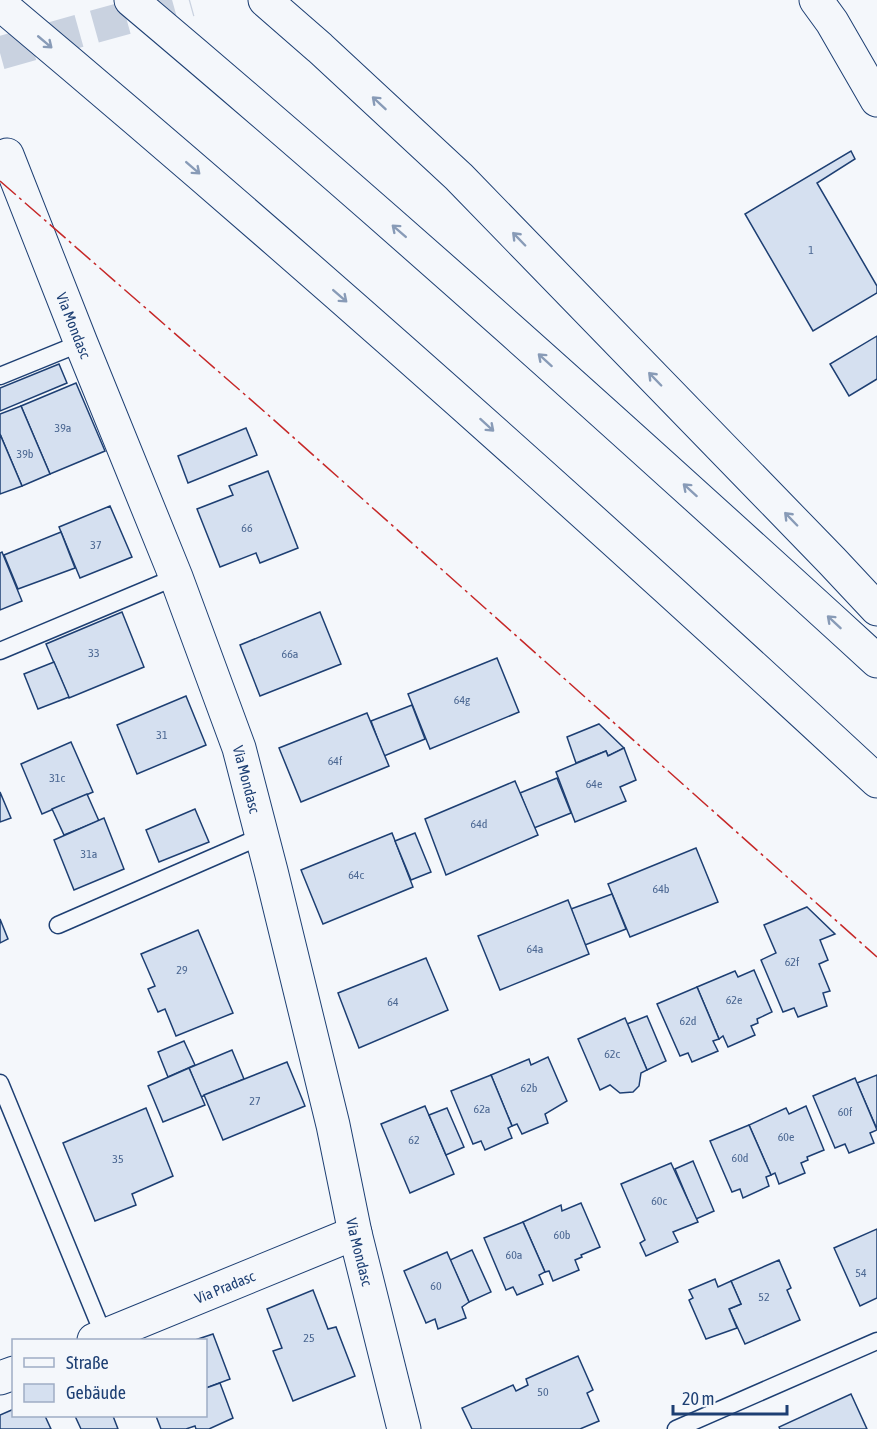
<svg xmlns="http://www.w3.org/2000/svg" width="877" height="1429" font-family="'Asap Condensed',sans-serif">
<style>
.building{fill:#d5e0f0;stroke:#1d3f73;stroke-width:1.5}
.lines{fill:none;stroke-linecap:round;stroke-linejoin:round}
.street-tunnel{stroke:#c9d2e0;stroke-width:33;stroke-dasharray:33 16;stroke-linecap:butt}
.lane-casing{stroke:#1d3f73;stroke-width:19}
.street-casing{stroke:#1d3f73;stroke-width:35}
.highway-casing{stroke:#1d3f73;stroke-width:35}
.lane{stroke:#f4f7fb;stroke-width:16}
.street{stroke:#f4f7fb;stroke-width:33}
.highway{stroke:#f4f7fb;stroke-width:33}
.power{stroke:#c62828;stroke-width:1.5;stroke-dasharray:21 4.5 3 4.5;stroke-linecap:butt}
.oneway{stroke:#889bb7}
.labels{text-anchor:middle;dominant-baseline:central;stroke-width:4.5;stroke-linejoin:round;paint-order:stroke}
.number-label{font-size:12px;fill:#4b6792}
.street-label{font-size:15px;fill:#1d3f73;stroke:#f4f7fb}
</style>
<rect width="100%" height="100%" fill="#f4f7fb"/>
<!-- building -->
<g class="building">
<polygon points="851,151 855,159 817,183 877,286 877,293 813,331 745,214"/>
<polygon points="877,336 877,379 849,396 830,364"/>
<polygon points="59,364 67,383 0,411 0,388"/>
<polygon points="76,383 105,451 50,474 21,406"/>
<polygon points="21,406 50,474 22,486 0,434 0,414"/>
<polygon points="246,428 257,455 188,483 178,456"/>
<polygon points="0,434 22,486 0,494"/>
<polygon points="268,471 298,548 260,563 256,553 220,567 197,509 233,495 229,486"/>
<polygon points="110,506 132,557 80,578 59,527"/>
<polygon points="61,532 75,568 18,589 4,555"/>
<polygon points="2,552 22,601 0,610 0,553"/>
<polygon points="122,612 144,667 69,698 46,644"/>
<polygon points="320,612 341,664 260,696 240,645"/>
<polygon points="497,658 519,712 430,749 408,694"/>
<polygon points="54,662 69,697 38,709 24,674"/>
<polygon points="186,696 206,745 137,774 117,725"/>
<polygon points="412,705 425,739 384,756 371,721"/>
<polygon points="367,713 389,766 301,802 279,748"/>
<polygon points="599,724 624,748 608,756 606,751 576,763 567,737"/>
<polygon points="71,742 93,792 42,814 21,764"/>
<polygon points="624,748 636,780 620,787 626,801 575,822 556,772 606,751 608,756"/>
<polygon points="557,778 571,813 534,828 520,793"/>
<polygon points="515,781 538,835 446,875 425,819"/>
<polygon points="0,792 11,818 0,822"/>
<polygon points="87,794 99,821 64,835 52,809"/>
<polygon points="195,809 209,842 159,862 146,830"/>
<polygon points="104,818 124,869 74,890 54,840"/>
<polygon points="392,833 413,887 323,924 301,870"/>
<polygon points="415,833 431,872 411,880 395,841"/>
<polygon points="696,848 718,902 630,937 608,884"/>
<polygon points="612,894 626,929 585,945 571,909"/>
<polygon points="568,900 589,954 500,990 478,936"/>
<polygon points="807,907 835,934 820,940 828,960 819,964 830,991 823,993 827,1006 798,1017 794,1008 783,1012 761,960 776,953 764,925"/>
<polygon points="0,919 8,939 0,943"/>
<polygon points="198,930 233,1013 176,1036 165,1009 158,1012 148,989 155,986 141,954"/>
<polygon points="426,958 448,1010 359,1048 338,993"/>
<polygon points="754,970 772,1012 757,1019 758,1023 751,1026 755,1035 728,1047 723,1036 719,1039 697,987 735,971 738,977"/>
<polygon points="697,987 719,1039 713,1041 718,1051 692,1062 688,1053 680,1056 657,1004"/>
<polygon points="647,1016 666,1061 647,1070 627,1024"/>
<polygon points="625,1018 647,1070 641,1073 639,1086 633,1092 620,1093 610,1085 600,1090 578,1039"/>
<polygon points="184,1041 195,1065 168,1077 158,1052"/>
<polygon points="232,1050 244,1079 201,1097 189,1068"/>
<polygon points="548,1057 567,1101 545,1114 548,1123 522,1134 517,1124 512,1126 491,1075 529,1059 531,1065"/>
<polygon points="287,1062 305,1106 223,1140 204,1095"/>
<polygon points="189,1068 205,1105 163,1122 148,1086"/>
<polygon points="491,1075 512,1126 508,1128 512,1138 485,1150 481,1141 473,1144 451,1091"/>
<polygon points="877,1075 877,1127 876,1127 857,1083"/>
<polygon points="855,1078 877,1130 870,1133 874,1143 849,1153 845,1144 835,1148 813,1096"/>
<polygon points="425,1106 454,1174 410,1193 381,1124"/>
<polygon points="806,1106 824,1150 807,1157 808,1160 801,1163 805,1173 779,1184 775,1173 771,1175 749,1125 786,1108 789,1114"/>
<polygon points="146,1108 173,1176 132,1194 136,1205 95,1221 63,1143"/>
<polygon points="447,1108 464,1147 446,1155 429,1115"/>
<polygon points="749,1125 771,1175 766,1177 769,1186 743,1198 740,1189 732,1192 710,1141"/>
<polygon points="693,1161 714,1211 696,1219 675,1169"/>
<polygon points="671,1163 698,1222 673,1232 678,1242 646,1256 640,1243 645,1240 621,1184"/>
<polygon points="581,1203 600,1247 581,1255 582,1257 575,1260 579,1270 553,1281 549,1271 545,1272 523,1222 561,1205 562,1211"/>
<polygon points="523,1222 545,1272 539,1275 543,1284 517,1295 513,1287 506,1290 484,1238"/>
<polygon points="877,1229 877,1298 860,1306 834,1248"/>
<polygon points="472,1250 491,1292 469,1302 450,1260"/>
<polygon points="447,1252 469,1302 462,1307 466,1318 438,1329 435,1319 426,1323 404,1271"/>
<polygon points="779,1260 791,1288 787,1290 800,1320 745,1344 729,1309 741,1304 731,1281"/>
<polygon points="715,1279 718,1287 731,1281 741,1304 729,1309 737,1328 706,1339 689,1300 693,1298 689,1290"/>
<polygon points="313,1290 328,1329 336,1327 355,1376 293,1401 273,1351 282,1348 267,1309"/>
<polygon points="213,1334 230,1379 206,1388 206,1340 195,1340"/>
<polygon points="578,1356 593,1390 587,1393 599,1421 580,1429 472,1429 462,1408 513,1385 516,1391 528,1385 526,1379"/>
<polygon points="220,1383 233,1418 209,1429 196,1429 195,1426 186,1429 161,1429 156,1416 206,1416 206,1388"/>
<polygon points="851,1394 867,1429 780,1429 779,1427"/>
<polygon points="14,1409 14,1416 45,1416 51,1429 0,1429 0,1415"/>
<polygon points="75,1416 113,1416 118,1429 81,1429"/>
</g>
<g class="lines">
<!-- street-tunnel -->
<polyline class="street-tunnel" points="0,53 190,0"/>
<defs>
<g id="lane">
<polyline points="0,376 81,343"/>
<polyline points="0,651 176,577"/>
<polyline points="58,925 262,836"/>
<polyline points="0,1083 104,1336"/>
<polyline points="676,1429 877,1341"/>
</g>
<g id="street">
<polyline points="816,0 832,22 877,100"/>
<path id="s1" d="M7,155L81,343L176,577L239,748L271,871L333,1125L355,1233L404,1429"/>
<path id="s2" d="M94,1340L355,1233"/>
<polyline points="0,1378 14,1373"/>
</g>
<g id="highway">
<path d="M131,0C385,214 632,437 877,661"/>
<polyline points="265,0 320,48 459,177 832,561 877,609"/>
<path d="M0,4C299,255 590,515 877,781"/>
</g>
</defs>
<!-- lane casing -->
<use href="#lane" class="lane-casing"/>
<!-- street casing -->
<use href="#street" class="street-casing"/>
<!-- highway casing -->
<use href="#highway" class="highway-casing"/>
<!-- lane -->
<use href="#lane" class="lane"/>
<!-- street -->
<use href="#street" class="street"/>
<!-- highway -->
<use href="#highway" class="highway"/>
<!-- power -->
<polyline class="power" points="0,181 266,413 877,957"/>
</g>
<!-- one-way arrows -->
<defs><path id="oneway-shaft" d="M-6 0H5M1.5-3L5.5 0L1.5 3" fill="none" stroke-width="1.6" stroke-linecap="round" stroke-linejoin="round" transform="scale(1.5)"/></defs>
<g class="oneway">
<use href="#oneway-shaft" transform="translate(45 42) rotate(40)"/>
<use href="#oneway-shaft" transform="translate(379 103) rotate(-137)"/>
<use href="#oneway-shaft" transform="translate(193 168) rotate(41)"/>
<use href="#oneway-shaft" transform="translate(399 231) rotate(-139)"/>
<use href="#oneway-shaft" transform="translate(519 239) rotate(-134)"/>
<use href="#oneway-shaft" transform="translate(340 296) rotate(41)"/>
<use href="#oneway-shaft" transform="translate(545 360) rotate(-138)"/>
<use href="#oneway-shaft" transform="translate(655 379) rotate(-134)"/>
<use href="#oneway-shaft" transform="translate(487 425) rotate(42)"/>
<use href="#oneway-shaft" transform="translate(690 490) rotate(-138)"/>
<use href="#oneway-shaft" transform="translate(791 519) rotate(-134)"/>
<use href="#oneway-shaft" transform="translate(834 622) rotate(-137)"/>
</g>
<g class="labels">
<!-- number labels -->
<g class="number-label">
<text x="811" y="250">1</text>
<text x="63" y="428">39a</text>
<text x="25" y="454">39b</text>
<text x="247" y="528">66</text>
<text x="96" y="545">37</text>
<text x="94" y="653">33</text>
<text x="290" y="654">66a</text>
<text x="462" y="700">64g</text>
<text x="162" y="735">31</text>
<text x="335" y="761">64f</text>
<text x="57" y="778">31c</text>
<text x="594" y="784">64e</text>
<text x="479" y="824">64d</text>
<text x="89" y="854">31a</text>
<text x="356" y="875">64c</text>
<text x="661" y="889">64b</text>
<text x="535" y="949">64a</text>
<text x="792" y="962">62f</text>
<text x="182" y="970">29</text>
<text x="734" y="1000">62e</text>
<text x="393" y="1002">64</text>
<text x="688" y="1021">62d</text>
<text x="612" y="1054">62c</text>
<text x="529" y="1088">62b</text>
<text x="255" y="1101">27</text>
<text x="482" y="1109">62a</text>
<text x="845" y="1112">60f</text>
<text x="786" y="1137">60e</text>
<text x="414" y="1140">62</text>
<text x="740" y="1158">60d</text>
<text x="118" y="1159">35</text>
<text x="659" y="1201">60c</text>
<text x="562" y="1235">60b</text>
<text x="514" y="1255">60a</text>
<text x="861" y="1273">54</text>
<text x="436" y="1286">60</text>
<text x="764" y="1297">52</text>
<text x="309" y="1338">25</text>
<text x="543" y="1392">50</text>
</g>
<!-- street labels -->
<g class="street-label">
<text stroke="none"><textPath href="#s1" startOffset="183">Via Mondasc</textPath></text>
<text stroke="none"><textPath href="#s1" startOffset="669">Via Mondasc</textPath></text>
<text stroke="none"><textPath href="#s1" startOffset="1155">Via Mondasc</textPath></text>
<text stroke="none"><textPath href="#s2" startOffset="141">Via Pradasc</textPath></text>
</g>
</g>
<!-- legend -->
<rect x="12" y="1339" width="195" height="78" fill="#f4f7fb" stroke="#9eadc5" stroke-width="1.5"/>
<rect x="24" y="1358" width="30" height="9" fill="#f4f7fb" stroke="#9eadc5" stroke-width="1.5"/>
<text x="66" y="1369" font-size="18" fill="#1d3f73">Straße</text>
<rect x="24" y="1384" width="30" height="18" fill="#d5e0f0" stroke="#9eadc5" stroke-width="1.5"/>
<text x="66" y="1399" font-size="18" fill="#1d3f73">Gebäude</text>
<!-- scale -->
<path d="M673 1405v9h114v-9" fill="none" stroke="#1d3f73" stroke-width="3"/>
<text x="682" y="1405" font-size="18" fill="#1d3f73" stroke="#f4f7fb" stroke-width="4.5" paint-order="stroke">20 m</text>
</svg>
